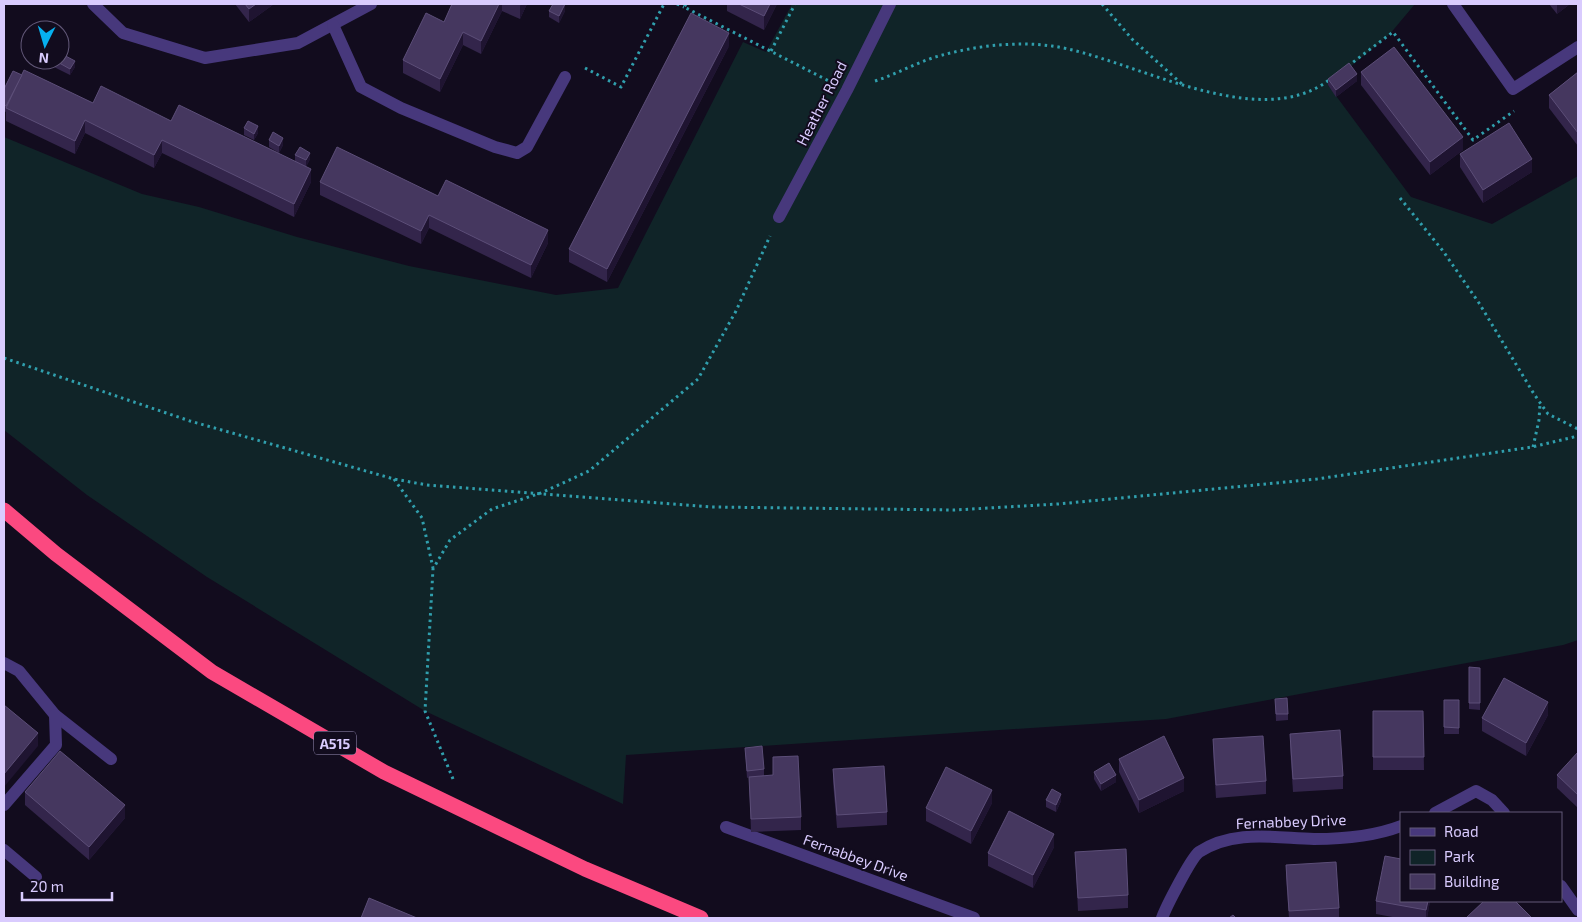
<svg xmlns="http://www.w3.org/2000/svg" width="1582" height="922" font-family="'Exo 2',sans-serif">
<style>
.green{fill:#102428}
.lines{fill:none;stroke-linecap:round;stroke-linejoin:round}
.path{stroke:#309fad;stroke-width:3;stroke-dasharray:2.5 4;stroke-linecap:butt}
.street{stroke:#47387c;stroke-width:12}
.highway{stroke:#fb4980;stroke-width:15}
.wall{fill:#33254b}
.shaded-wall{fill:#1f1431}
.building{fill:#45375f;stroke:#5c4e78}
.labels{text-anchor:middle;dominant-baseline:central;stroke-width:4;stroke-linejoin:round;paint-order:stroke}
.shield{fill:#120c1e;stroke:#9d92bb;stroke-width:1}
.shield-label{font-size:14px;font-weight:bold;fill:#d9cbfe}
.street-label{font-size:15px;fill:#d9cbfe;stroke:#120c1e}
</style>
<rect width="100%" height="100%" fill="#120c1e"/>
<!-- green -->
<polygon class="green" points="792,4 1415,4 1389,35 1328,85 1411,197 1492,224 1578,176 1578,640 1563,645 1166,719 626,755 623,804 425,711 207,577 87,495 4,430 4,137 142,194 199,207 297,237 409,266 556,295 618,288 743,42 766,52"/>
<g class="lines">
<!-- path -->
<g class="path">
<polyline points="677,4 684,7"/>
<polyline points="686,4 684,7 829,81"/>
<polyline points="1102,4 1132,39 1183,85"/>
<polyline points="771,51 795,4"/>
<polyline points="1348,66 1393,32 1473,140 1514,111"/>
<polyline points="585,68 621,87 664,4"/>
<path d="M875,81C897,74 917,62 939,56C974,46 1015,41 1052,46C1130,57 1256,135 1329,80"/>
<polyline points="1400,198 1443,251 1479,303 1534,394 1548,414 1578,429"/>
<polyline points="4,358 190,421 394,479 427,485 711,507 955,510 1058,504 1317,479 1532,447 1578,436"/>
<polyline points="1533,447 1539,420 1540,404"/>
<polyline points="394,479 422,518 433,568"/>
<polyline points="453,779 425,711 433,569 450,540 492,509 541,493 589,471 698,379 736,311 770,236"/>
</g>
<!-- street -->
<g class="street">
<polyline points="93,4 123,33 205,58 298,43 371,4"/>
<polyline points="1453,4 1513,89 1578,47"/>
<polyline points="333,25 361,87 401,108 495,147 517,153 527,147 565,77"/>
<polyline points="779,217 847,90 890,4"/>
<polyline points="4,663 19,671 55,715 111,759"/>
<polyline points="4,805 56,745 55,715"/>
<polyline points="1435,813 1476,791 1492,800 1504,813"/>
<polyline points="726,827 974,918"/>
<polyline points="4,850 36,877"/>
<polyline points="1561,886 1578,910"/>
<path d="M1162,918C1166,907 1191,858 1199,852C1234,829 1275,838 1314,839C1342,839 1375,836 1401,826"/>
</g>
<!-- highway -->
<polyline class="highway" points="4,510 56,554 212,672 384,772 585,869 701,918"/>
</g>
<!-- wall -->
<g class="wall">
<polygon points="235,4 274,4 249,22"/>
<polygon points="452,4 527,4 520,19 502,11 481,54 463,45 440,92 403,73 403,60 444,22"/>
<polygon points="727,4 777,4 764,30 727,11"/>
<polygon points="1549,4 1570,4 1557,14"/>
<polygon points="549,11 565,11 559,23 549,17"/>
<polygon points="729,46 607,282 569,262 569,249"/>
<polygon points="50,60 60,60 75,67 70,75 50,65"/>
<polygon points="1361,72 1463,150 1430,175 1361,85"/>
<polygon points="1578,72 1578,146 1549,108 1549,95"/>
<polygon points="22,75 93,103 171,121 295,162 295,155 310,159 306,167 311,182 294,217 162,153 154,168 85,133 75,154 6,121 6,112 4,111 4,89"/>
<polygon points="1328,79 1357,81 1336,97 1328,85"/>
<polygon points="244,128 258,133 254,140 244,135"/>
<polygon points="269,140 283,145 279,153 269,147"/>
<polygon points="1460,154 1532,172 1483,203 1460,167"/>
<polygon points="320,182 438,196 548,243 531,278 429,228 421,244 320,195"/>
<polygon points="1469,667 1480,668 1480,710 1469,709"/>
<polygon points="1275,699 1288,714 1288,720 1276,721"/>
<rect x="1444" y="700" width="15" height="34"/>
<polygon points="1373,711 1423,711 1424,770 1373,770"/>
<polygon points="1548,715 1526,756 1482,731 1482,718"/>
<polygon points="1290,734 1343,776 1343,789 1293,792 1290,747"/>
<polygon points="1213,739 1266,781 1266,794 1216,798 1213,752"/>
<polygon points="745,748 764,769 764,776 801,817 801,830 751,832 749,777 747,778"/>
<polygon points="1578,752 1578,808 1557,788 1557,775"/>
<polygon points="1119,759 1184,791 1139,813 1119,772"/>
<polygon points="833,769 887,812 887,825 837,828 833,782"/>
<polygon points="1094,772 1116,782 1101,791 1094,779"/>
<polygon points="25,792 125,818 89,860 25,805"/>
<polygon points="1046,800 1061,801 1056,812 1046,807"/>
<polygon points="992,803 971,844 926,821 926,808"/>
<polygon points="1054,847 1033,888 988,866 988,853"/>
<polygon points="1075,852 1128,895 1128,908 1078,911"/>
<polygon points="1286,865 1339,908 1339,918 1289,918 1286,878"/>
<polygon points="1376,901 1430,901 1427,918 1398,918 1376,914"/>
</g>
<!-- shaded-wall -->
<g class="shaded-wall">
<polygon points="256,4 274,4 249,22 249,9"/>
<polygon points="499,4 502,4 502,11 481,54 481,41"/>
<polygon points="521,4 527,4 520,19 520,6"/>
<polygon points="565,4 565,11 559,23 559,16"/>
<polygon points="770,4 777,4 764,30 764,16"/>
<polygon points="1557,4 1570,4 1557,14"/>
<polygon points="463,32 463,45 440,92 440,79"/>
<polygon points="729,33 729,46 607,282 607,269"/>
<polygon points="75,61 75,67 70,75 70,69"/>
<polygon points="1357,74 1357,81 1336,97 1336,90"/>
<polygon points="85,120 85,133 75,154 75,141"/>
<polygon points="258,126 258,133 254,140 254,134"/>
<polygon points="1463,137 1463,150 1430,175 1430,162"/>
<polygon points="283,138 283,145 279,153 279,146"/>
<polygon points="162,140 162,153 154,168 154,155"/>
<polygon points="310,153 310,159 306,167 306,160"/>
<polygon points="1532,159 1532,172 1483,203 1483,190"/>
<polygon points="311,169 311,182 294,217 294,204"/>
<polygon points="429,215 429,228 421,244 421,231"/>
<polygon points="548,230 548,243 531,278 531,265"/>
<polygon points="1548,702 1548,715 1526,756 1526,743"/>
<polygon points="38,733 38,746 4,787 4,774"/>
<polygon points="1116,775 1116,782 1101,791 1101,784"/>
<polygon points="1184,778 1184,791 1139,813 1139,800"/>
<polygon points="992,790 992,803 971,844 971,831"/>
<polygon points="1061,794 1061,801 1056,812 1056,805"/>
<polygon points="125,805 125,818 89,860 89,847"/>
<polygon points="1054,834 1054,847 1033,888 1033,875"/>
<polygon points="1428,901 1430,901 1427,918 1426,918 1426,910"/>
</g>
<!-- building -->
<g class="building">
<polygon points="245,4 256,4 249,9"/>
<polygon points="452,4 499,4 481,41 463,32 440,79 403,60 426,13 444,22"/>
<polygon points="553,4 565,4 559,16 549,11"/>
<polygon points="739,4 770,4 764,16"/>
<polygon points="691,13 729,33 607,269 569,249"/>
<polygon points="1394,47 1463,137 1430,162 1361,72"/>
<polygon points="60,53 75,61 70,69 54,60 60,60"/>
<polygon points="1349,63 1357,74 1336,90 1328,79"/>
<polygon points="24,70 93,103 101,86 171,121 179,105 311,169 294,204 162,140 154,155 85,120 75,141 6,108"/>
<polygon points="13,71 22,75 6,106 4,105 4,89"/>
<polygon points="1578,72 1578,133 1549,95"/>
<polygon points="248,121 258,126 254,134 244,128"/>
<polygon points="1509,123 1532,159 1483,190 1460,154"/>
<polygon points="273,132 283,138 279,146 269,140"/>
<polygon points="300,147 310,153 306,160 295,155"/>
<polygon points="337,147 438,196 446,180 548,230 531,265 429,215 421,231 320,182"/>
<polygon points="1469,667 1480,668 1480,703 1469,703"/>
<polygon points="1504,678 1548,702 1526,743 1482,718"/>
<polygon points="1287,698 1288,714 1276,714 1275,699"/>
<polygon points="1444,700 1459,700 1459,728 1444,727"/>
<polygon points="4,705 38,733 4,774"/>
<polygon points="1373,711 1423,711 1424,757 1373,757"/>
<polygon points="1340,730 1343,776 1293,779 1290,734"/>
<polygon points="1164,736 1184,778 1139,800 1119,759"/>
<polygon points="1263,736 1266,781 1216,785 1213,739"/>
<polygon points="762,746 764,769 747,771 745,748"/>
<polygon points="60,751 125,805 89,847 25,792"/>
<polygon points="1578,752 1578,795 1557,775"/>
<polygon points="798,756 801,817 751,819 749,777 773,775 773,757"/>
<polygon points="1109,763 1116,775 1101,784 1094,772"/>
<polygon points="884,766 887,812 837,815 833,769"/>
<polygon points="946,767 992,790 971,831 926,808"/>
<polygon points="1052,789 1061,794 1056,805 1046,800"/>
<polygon points="1009,811 1054,834 1033,875 988,853"/>
<polygon points="1126,849 1128,895 1078,898 1075,852"/>
<polygon points="1385,856 1401,859 1401,901 1428,901 1426,910 1376,901"/>
<polygon points="1336,862 1339,908 1289,911 1286,865"/>
<polygon points="369,898 417,918 361,918"/>
<polygon points="1484,901 1515,901 1532,918 1467,918 1467,917"/>
<polygon points="1233,915 1236,918 1229,918"/>
</g>
<g class="labels">
<!-- shield labels -->
<rect class="shield" x="314" y="731.5" width="42" height="23" rx="4"/>
<g class="shield-label">
<text x="335" y="743">A515</text>
</g>
<!-- street labels -->
<g class="street-label">
<text transform="translate(821 103) rotate(-63)">Heather Road</text>
<text transform="translate(1291 821) rotate(-2)">Fernabbey Drive</text>
<text transform="translate(856 857) rotate(20)">Fernabbey Drive</text>
</g>
</g>
<!-- border -->
<rect width="1582" height="922" fill="none" stroke="#d9cbfe" stroke-width="10"/>
<!-- legend -->
<rect x="1400" y="812" width="162" height="90" fill="#120c1e" stroke="#625878"/>
<rect x="1410" y="828" width="25" height="8" fill="#47387c" stroke="#625878"/>
<text x="1444" y="837" font-size="15" fill="#d9cbfe">Road</text>
<rect x="1410" y="850" width="25" height="15" fill="#102428" stroke="#625878"/>
<text x="1444" y="862" font-size="15" fill="#d9cbfe">Park</text>
<rect x="1410" y="874" width="25" height="15" fill="#45375f" stroke="#625878"/>
<text x="1444" y="887" font-size="15" fill="#d9cbfe">Building</text>
<!-- north arrow -->
<g transform="translate(45 45) rotate(185)"><circle r="24" fill="#120c1e" stroke="#625878"/>
<path d="M0-4L9 19L0 12L-9 19Z" fill="#06b0ef"/>
<text y="-8" font-size="14" font-weight="bold" text-anchor="middle" fill="#d9cbfe">N</text>
</g>
<!-- scale -->
<path d="M22 892v8h90v-8" fill="none" stroke="#d9cbfe" stroke-width="2.5"/>
<text x="30" y="892" font-size="15" fill="#d9cbfe" stroke="#120c1e" stroke-width="4" paint-order="stroke">20 m</text>
</svg>
